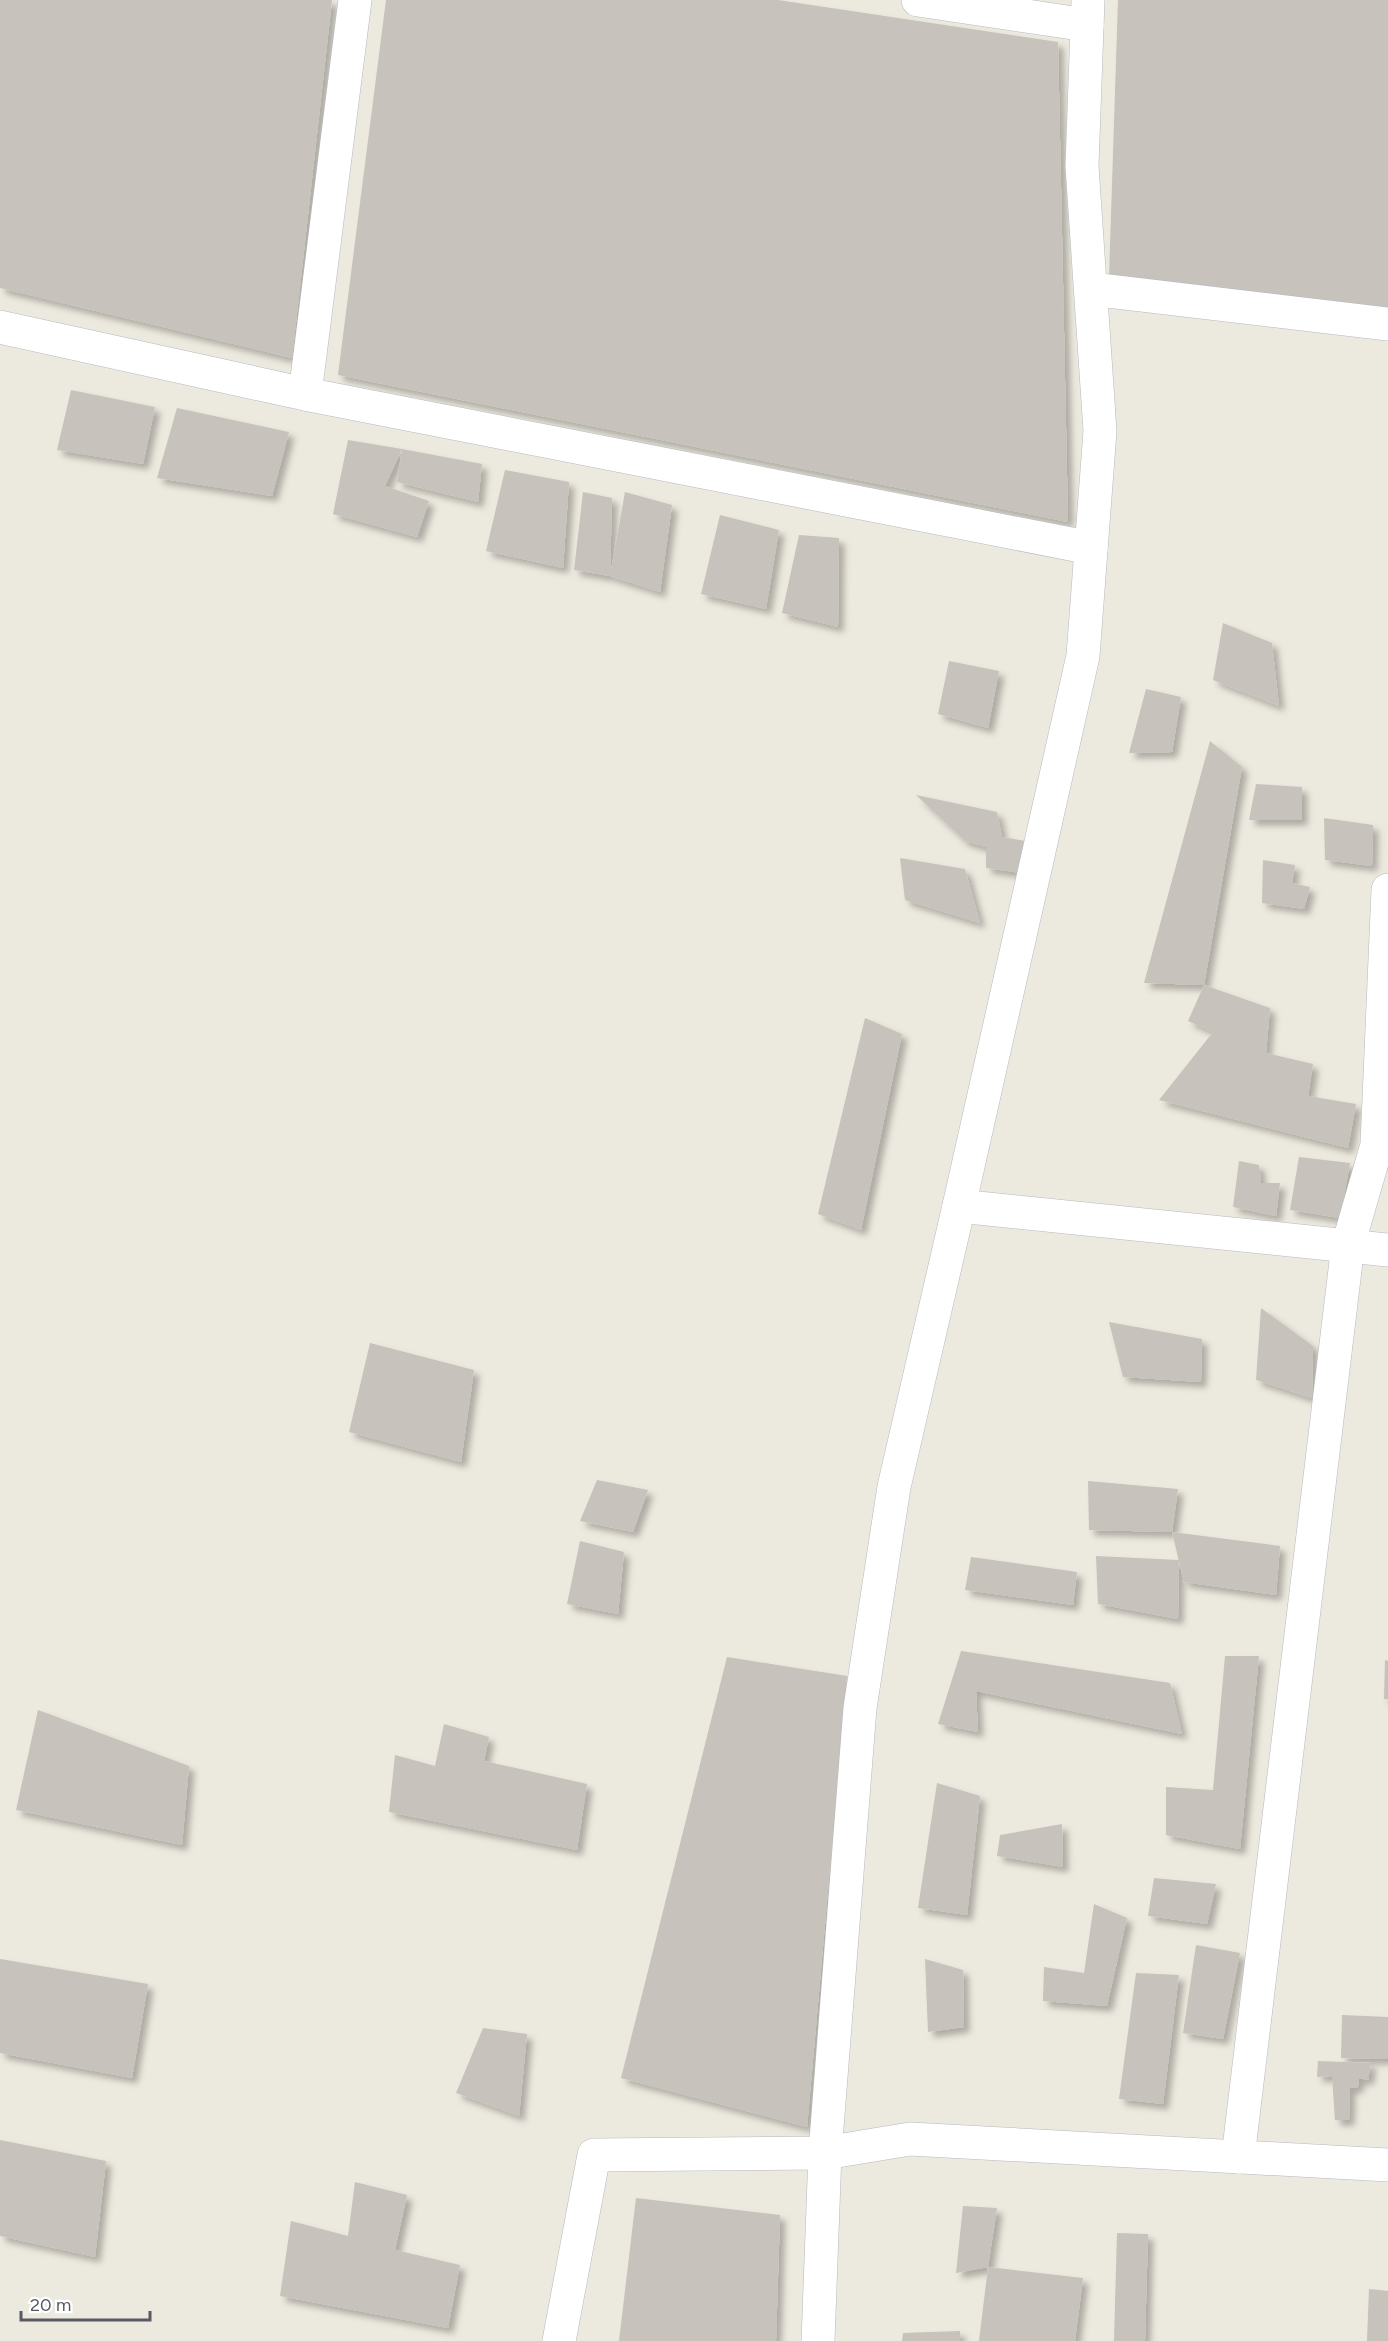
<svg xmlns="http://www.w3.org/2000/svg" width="1388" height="2341" font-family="Figtree,sans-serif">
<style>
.building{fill:#c7c2bb;filter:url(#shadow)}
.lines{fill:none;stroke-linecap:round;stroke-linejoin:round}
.street-casing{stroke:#b6b9bf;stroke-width:34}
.street{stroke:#fff;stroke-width:33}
</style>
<defs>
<filter id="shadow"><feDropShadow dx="5.5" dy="5.5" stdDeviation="3" flood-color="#0004"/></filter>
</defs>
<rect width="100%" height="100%" fill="#ece9de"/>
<!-- building -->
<g class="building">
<polygon points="0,0 332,0 292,358 0,288"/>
<polygon points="386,0 778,0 1058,42 1068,522 338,375"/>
<polygon points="1118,0 1388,0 1388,309 1109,277"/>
<polygon points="71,390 155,407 143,464 57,450"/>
<polygon points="177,408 289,432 272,496 157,478"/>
<polygon points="348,440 402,449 482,464 478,502 397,482 402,449 385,486 429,501 417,537 333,514"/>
<polygon points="505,470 569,482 563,568 486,551"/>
<polygon points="583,492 612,498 610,576 574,570"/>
<polygon points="625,492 672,505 660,592 610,576"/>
<polygon points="720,515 779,530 766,609 701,594"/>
<polygon points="799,535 839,538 838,627 782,613"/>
<polygon points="1223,623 1272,643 1279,706 1213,680"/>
<polygon points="949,661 999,671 988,728 938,714"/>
<polygon points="1146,689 1181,697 1172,752 1129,753"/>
<polygon points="1210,741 1242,767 1204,985 1144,983"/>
<polygon points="1256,784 1302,787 1302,820 1249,820"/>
<polygon points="916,795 997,812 1002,837 1031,842 1021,873 986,868 986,847 965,841"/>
<polygon points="1324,818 1373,825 1372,866 1325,860"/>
<polygon points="900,858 965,869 980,923 905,900"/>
<polygon points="1263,860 1295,865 1292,883 1310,887 1304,909 1262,903"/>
<polygon points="1204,985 1270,1008 1266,1053 1313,1064 1308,1096 1356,1104 1348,1148 1159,1100 1213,1032 1188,1021"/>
<polygon points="865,1018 902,1034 861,1230 818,1214"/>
<polygon points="1299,1157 1350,1163 1340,1218 1290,1210"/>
<polygon points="1239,1161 1259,1165 1261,1183 1280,1183 1276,1216 1233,1207"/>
<polygon points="1261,1308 1313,1346 1312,1398 1256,1380"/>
<polygon points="1109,1322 1202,1339 1201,1382 1123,1377"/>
<polygon points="370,1343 474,1370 461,1462 349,1432"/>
<polygon points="597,1480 648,1490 633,1532 580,1521"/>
<polygon points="1088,1481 1178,1489 1172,1532 1089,1530"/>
<polygon points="1172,1532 1280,1546 1276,1595 1184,1582"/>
<polygon points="580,1541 624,1552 618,1614 567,1604"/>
<polygon points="1096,1556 1179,1560 1178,1619 1098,1604"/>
<polygon points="971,1557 1077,1572 1073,1605 965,1590"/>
<polygon points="961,1651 1170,1683 1182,1734 976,1691 978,1732 938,1724"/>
<polygon points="1225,1656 1259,1656 1240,1849 1166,1835 1166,1787 1213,1790"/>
<polygon points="727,1657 847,1676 807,2127 621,2078"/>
<polygon points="1385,1660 1388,1661 1388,1699 1384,1699"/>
<polygon points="38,1710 189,1766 182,1845 16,1810"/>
<polygon points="444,1724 489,1737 484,1761 587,1784 577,1850 389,1812 395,1755 435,1766"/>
<polygon points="937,1783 980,1796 967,1915 918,1908"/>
<polygon points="1062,1824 1063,1867 997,1856 1000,1835"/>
<polygon points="1154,1878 1216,1884 1207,1924 1148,1916"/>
<polygon points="1094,1904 1127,1918 1107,2006 1043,2001 1044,1967 1084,1973"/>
<polygon points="1196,1945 1240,1953 1223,2039 1183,2033"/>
<polygon points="0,1959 148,1984 132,2078 0,2053"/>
<polygon points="925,1959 963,1970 964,2027 928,2032"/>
<polygon points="1136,1973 1179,1975 1163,2104 1119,2099"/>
<polygon points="1342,2015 1388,2017 1388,2059 1341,2058"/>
<polygon points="483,2028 527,2034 519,2116 456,2093"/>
<polygon points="1318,2061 1371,2063 1368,2080 1359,2078 1358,2087 1350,2088 1349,2120 1335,2120 1332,2076 1317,2077"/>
<polygon points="0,2140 106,2161 95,2257 0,2236"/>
<polygon points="355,2182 407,2195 395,2250 460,2265 448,2328 280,2296 291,2221 348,2236"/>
<polygon points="636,2198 780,2215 776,2341 619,2341"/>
<polygon points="963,2206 997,2208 988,2267 1083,2278 1075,2341 979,2341 988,2267 956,2273"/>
<polygon points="1117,2233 1148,2234 1145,2341 1114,2341"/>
<polygon points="1369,2289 1388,2291 1388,2341 1367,2341"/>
<polygon points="960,2331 960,2341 902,2341 903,2333"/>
</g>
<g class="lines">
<defs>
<g id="street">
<polyline points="918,0 1087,25"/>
<polyline points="1091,289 1388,324"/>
<polyline points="0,327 305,394 1091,548"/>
<polyline points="305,394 355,0"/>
<polyline points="959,1206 1388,1250"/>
<polyline points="1238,2157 1348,1245 1377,1145 1388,890"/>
<polyline points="559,2341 594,2155 825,2153 910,2139 1388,2165"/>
<polyline points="818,2341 825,2153 860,1708 894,1487 959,1206 1083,656 1100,431 1082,166 1088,0"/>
</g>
</defs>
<!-- street casing -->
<use href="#street" class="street-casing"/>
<!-- street -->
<use href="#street" class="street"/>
</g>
<!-- scale -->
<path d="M21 2311v9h129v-9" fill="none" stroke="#575b61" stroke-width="3"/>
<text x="30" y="2311" font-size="18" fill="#575b61" stroke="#ffffff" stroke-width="4.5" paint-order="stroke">20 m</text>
</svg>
